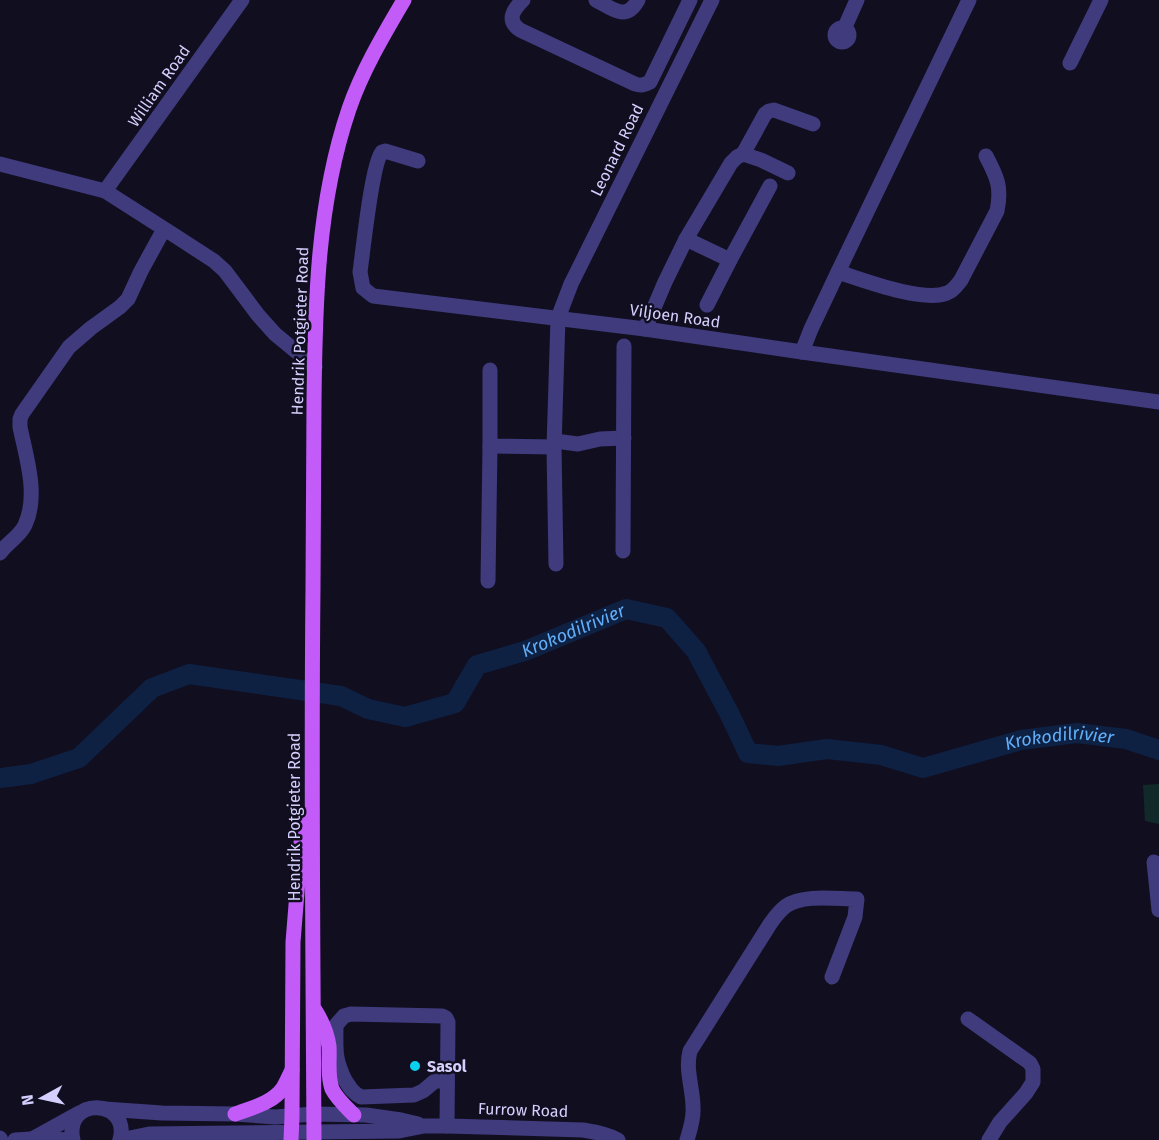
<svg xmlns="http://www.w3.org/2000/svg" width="1159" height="1140" font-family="'Fira Sans',sans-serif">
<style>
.green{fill:#112929}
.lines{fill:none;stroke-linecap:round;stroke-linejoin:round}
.river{stroke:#0e2143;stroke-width:20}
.minor{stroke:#3f3b7d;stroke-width:15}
.major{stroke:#c25bf8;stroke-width:15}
.poi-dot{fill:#0acfed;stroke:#110e20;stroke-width:2}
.labels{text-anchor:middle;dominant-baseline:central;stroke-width:5;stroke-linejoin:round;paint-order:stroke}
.street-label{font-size:16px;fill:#d5cffd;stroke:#110e20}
.poi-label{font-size:16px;font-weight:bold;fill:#d5cffd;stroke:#110e20;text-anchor:start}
.water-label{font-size:18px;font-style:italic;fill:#61aef8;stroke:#110e20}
</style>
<rect width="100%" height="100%" fill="#110e20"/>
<!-- green -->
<polygon class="green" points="1159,784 1159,824 1145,821 1143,785"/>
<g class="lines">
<!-- river -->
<path class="river" id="s1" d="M0,778L31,774L79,758L152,688L189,674L341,696L368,709L405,717L455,703L477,665L525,651L626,609L667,618L696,651L729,713L748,753L778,756L827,749L881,755L923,768L1021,740L1077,733L1126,739L1159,750"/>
<!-- minor -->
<g class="minor">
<path d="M523,0C513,10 506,20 520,30L635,84C641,86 644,85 650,82L690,0"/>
<path d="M596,0C613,9 626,22 638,0"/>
<circle cx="842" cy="35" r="7"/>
<polyline points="844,29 857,0"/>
<polyline points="1070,63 1101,0"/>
<polyline points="743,154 765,114 769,111 774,110 813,124"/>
<path d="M418,161L385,151L382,152C372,163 363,251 360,272L363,288L373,296L645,329L802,352L1159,402"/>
<polyline points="0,164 105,191 177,237 214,261 225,271 258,315 275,334 315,367"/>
<polyline points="105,191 242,0"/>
<polyline points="686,239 730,260 707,305"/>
<polyline points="730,260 770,186"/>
<path d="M838,272C863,280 923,303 947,293C953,291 957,285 961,280L997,211C1002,187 997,177 986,156"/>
<polyline points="645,329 665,282 686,239 731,163 737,157 743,154 761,160 788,173"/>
<polyline points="802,352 811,329 838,272 969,0"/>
<polyline points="490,370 490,446 554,447"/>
<polyline points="555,441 578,444 600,439 624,438"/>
<polyline points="623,551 624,346"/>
<path d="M0,553C7,543 20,536 25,525C39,495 26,457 20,427V419L22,414L69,347L91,328L120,307L128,299L141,271L164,229"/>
<polyline points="556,564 554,447 558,318 571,284 712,0"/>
<polyline points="488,581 490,446"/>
<polyline points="1154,862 1159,910"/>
<polyline points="968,1019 1030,1063 1033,1069 1033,1082 1026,1093 1000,1122 989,1140"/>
<polyline points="105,1109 162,1113 235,1114 275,1117 314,1114 366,1115 401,1120 418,1124"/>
<path d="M447,1126L448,1022L446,1018L442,1016L351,1014L344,1016L336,1025C336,1049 334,1058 345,1080C350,1088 353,1093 361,1097L414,1095L423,1091L435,1081H447"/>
<polyline points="0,1138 1,1140"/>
<polyline points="32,1139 79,1113"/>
<polyline points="15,1140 47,1138 66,1140"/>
<path d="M73,1140C63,1096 131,1098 120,1140"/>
<path d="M120,1140L149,1134L399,1131L424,1126H447L583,1130C596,1132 607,1134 618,1140"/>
<path d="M687,1140C690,1130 694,1118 693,1107C693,1089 685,1069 690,1051L770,924C775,917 779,911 786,906C803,894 837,899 857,899L855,917L832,977"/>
</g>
<!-- major -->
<g class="major">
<path d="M315,1010C322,1021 327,1032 329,1046C330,1060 327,1075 332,1089C337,1099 346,1107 354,1115"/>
<path d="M235,1114C251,1108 273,1103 283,1088C286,1083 289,1076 292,1070"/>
<polyline points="291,1140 292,1117 293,942 303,818"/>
<path d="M314,1140C313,956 311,772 313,588C313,526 314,464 314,402C315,304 317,203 349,109C362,71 384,34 404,0"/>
</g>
</g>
<!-- markers -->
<circle class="poi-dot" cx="415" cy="1066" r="6"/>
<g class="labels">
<!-- street labels -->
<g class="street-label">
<text transform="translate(159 86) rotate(-55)">William Road</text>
<text transform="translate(617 150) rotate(-64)">Leonard Road</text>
<text transform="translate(675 316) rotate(8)">Viljoen Road</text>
<text transform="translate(300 331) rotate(-88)">Hendrik Potgieter Road</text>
<text transform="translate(294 817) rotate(-90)">Hendrik Potgieter Road</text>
<text transform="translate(523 1110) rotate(2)">Furrow Road</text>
</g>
<!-- poi labels -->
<g class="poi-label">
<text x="427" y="1066">Sasol</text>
</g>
<!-- water labels -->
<g class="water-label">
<text stroke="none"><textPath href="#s1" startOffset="642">Krokodilrivier</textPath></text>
<text stroke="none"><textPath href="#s1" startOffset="1218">Krokodilrivier</textPath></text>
</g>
</g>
<!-- north arrow -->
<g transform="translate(42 1098) rotate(262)" stroke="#110e20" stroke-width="4.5" paint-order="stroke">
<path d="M0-4.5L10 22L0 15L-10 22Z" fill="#d5cffd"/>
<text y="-9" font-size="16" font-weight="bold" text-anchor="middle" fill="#d5cffd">N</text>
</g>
</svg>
